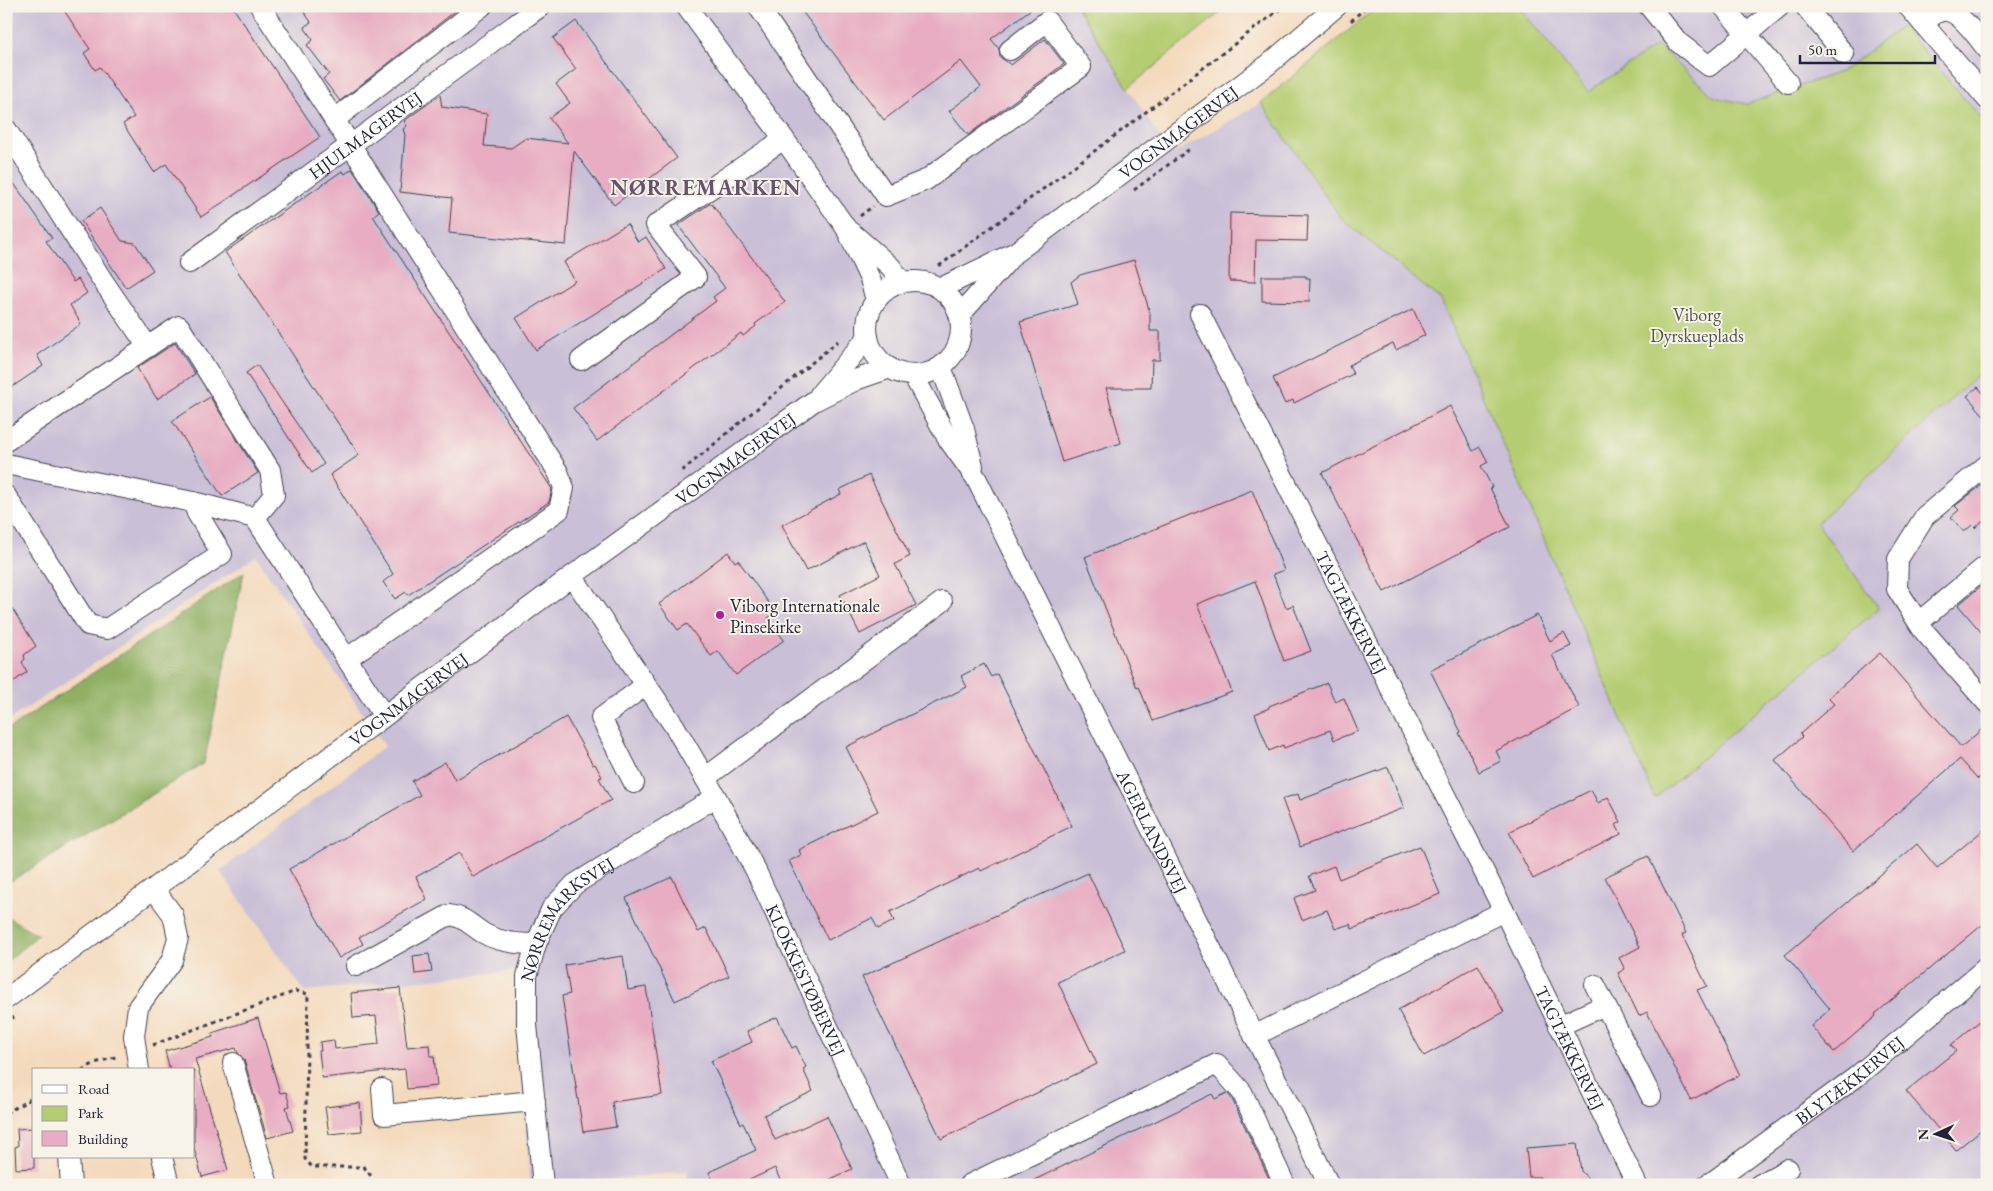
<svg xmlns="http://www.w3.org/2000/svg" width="1993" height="1191" font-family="'EB Garamond',serif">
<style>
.industrial{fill:#c9bfd7}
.green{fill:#b5cd72;stroke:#6c7856}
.forest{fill:#90b064;stroke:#596950}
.building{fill:#e8adc3}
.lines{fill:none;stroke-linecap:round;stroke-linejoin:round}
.minor-casing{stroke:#423e4e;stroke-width:22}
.path{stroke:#423e4e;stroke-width:3;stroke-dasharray:4 4;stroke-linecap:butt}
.minor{stroke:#fff;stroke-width:20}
.poi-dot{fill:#b5179e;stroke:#f7f3e8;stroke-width:2}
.labels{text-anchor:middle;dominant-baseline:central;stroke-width:4;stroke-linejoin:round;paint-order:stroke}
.street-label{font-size:18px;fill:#22223b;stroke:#f7f3e8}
.park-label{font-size:18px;fill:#4e554c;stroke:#f7f3e8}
.poi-label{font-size:18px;fill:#22223b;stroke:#f7f3e8;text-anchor:start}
.district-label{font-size:22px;font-weight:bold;letter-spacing:1px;fill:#67536b;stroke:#f7f3e8}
</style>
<rect width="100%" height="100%" fill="#f7f3e8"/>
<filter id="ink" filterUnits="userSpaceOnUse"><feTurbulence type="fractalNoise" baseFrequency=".02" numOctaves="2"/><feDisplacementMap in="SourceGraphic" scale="10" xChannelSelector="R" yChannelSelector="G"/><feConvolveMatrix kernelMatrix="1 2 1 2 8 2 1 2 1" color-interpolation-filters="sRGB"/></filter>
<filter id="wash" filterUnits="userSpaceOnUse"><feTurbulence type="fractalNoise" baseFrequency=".0096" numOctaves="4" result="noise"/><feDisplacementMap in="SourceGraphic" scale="20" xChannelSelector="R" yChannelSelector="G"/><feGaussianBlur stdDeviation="1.12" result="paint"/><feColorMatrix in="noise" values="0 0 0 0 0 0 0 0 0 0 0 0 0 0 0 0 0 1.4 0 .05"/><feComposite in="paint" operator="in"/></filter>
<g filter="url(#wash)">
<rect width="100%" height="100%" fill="#f4dabd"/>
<!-- industrial -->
<g class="industrial">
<polygon points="6,6 1076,6 1171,155 1261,103 1342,219 1441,299 1655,797 1879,608 1817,523 1987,366 1987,1185 689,1185 687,1171 562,1185 531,1185 514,971 304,991 220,871 385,746 256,556 6,722"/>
<polygon points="1518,6 1987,6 1987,125 1902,27 1843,71 1747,104 1714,97 1656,45 1589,92"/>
</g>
<!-- green -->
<g class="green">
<polygon points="1076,6 1228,6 1128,88"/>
<polygon points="1378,6 1518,6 1588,92 1657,45 1714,97 1747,104 1843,71 1902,26 1987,125 1987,366 1817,523 1879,608 1655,798 1441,300 1342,219 1261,103"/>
</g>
<!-- forest -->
<g class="forest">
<polygon points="244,572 204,763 6,884 6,731"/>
<polygon points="6,916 38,935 6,962"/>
</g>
<g id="blocks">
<!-- building -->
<g class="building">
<polygon points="61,6 232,6 320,137 201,217 166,164 154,172 123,124 134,117 100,67 95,70 84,53 90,49"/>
<polygon points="300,6 462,6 340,101 323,79 329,74 307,45 313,40 304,27 311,22"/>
<polygon points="798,6 1035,6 991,39 999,49 1000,57 1011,65 1045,39 1064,64 968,135 949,111 981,87 961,61 884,120"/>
<polygon points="576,21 677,158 614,205 574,151 566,245 449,233 452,198 400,192 405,135 403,129 407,126 404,121 440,95 442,107 487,114 484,146 511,148 526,138 568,143 549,118 570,103 556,84 576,69 553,38"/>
<polygon points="352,169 379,211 373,216 552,489 549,502 408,595 406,592 395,599 383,582 393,574 330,475 359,455 225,252 342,171 345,174"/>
<polygon points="6,172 52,238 46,241 73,282 78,279 87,293 70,305 81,324 37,355 43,366 6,391"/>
<polygon points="711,203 785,302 755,324 756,326 743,336 741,333 597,441 573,408 716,301 713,297 725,288 678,225"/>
<polygon points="100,208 122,241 135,243 153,270 126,288 81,221"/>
<polygon points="1230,213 1308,215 1307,241 1256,240 1255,282 1229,281"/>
<polygon points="627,224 638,242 646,237 666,269 536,350 516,318 575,281 564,262"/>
<polygon points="1134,260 1150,313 1150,331 1160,331 1160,360 1152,360 1151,388 1106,388 1121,443 1062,462 1020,322 1078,304 1071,282 1080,275"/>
<polygon points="1262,276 1306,276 1306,278 1310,278 1309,302 1262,301"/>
<polygon points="1413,309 1425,335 1396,350 1393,343 1349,365 1353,374 1294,403 1293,400 1285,404 1273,378"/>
<polygon points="175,343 195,374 157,399 137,368"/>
<polygon points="257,365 324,464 312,473 246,373"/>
<polygon points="1978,387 1987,398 1987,419 1967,396"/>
<polygon points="210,397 258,473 222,496 172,421"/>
<polygon points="1450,406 1473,451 1480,447 1488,462 1481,466 1492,487 1490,488 1510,527 1384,592 1322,473"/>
<polygon points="869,475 910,556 895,564 916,605 860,634 840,595 880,575 864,541 806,571 782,525 841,494 839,490"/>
<polygon points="1987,481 1987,517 1975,528 1972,525 1964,532 1951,517 1959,510 1955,506"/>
<polygon points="1252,490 1284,570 1273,574 1286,608 1293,605 1311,651 1284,661 1255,581 1197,604 1232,692 1153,721 1139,687 1137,688 1085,557"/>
<polygon points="728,552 735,562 738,560 776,613 768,618 784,640 736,675 718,651 711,656 687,624 678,630 659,604"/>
<polygon points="1987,581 1987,639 1958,605"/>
<polygon points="6,599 36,646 24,655 25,659 22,662 27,672 13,682 6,674"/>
<polygon points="1537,615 1550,641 1564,633 1571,646 1552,655 1579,707 1496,751 1501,761 1479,772 1459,733 1461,732 1430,670"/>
<polygon points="1880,653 1961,747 1987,725 1987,771 1978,779 1960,759 1853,851 1775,760 1802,737 1800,734 1834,704 1828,698"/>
<polygon points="984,664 991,677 997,674 1072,826 981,871 979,868 890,912 894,921 878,929 872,918 828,940 789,861 801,855 799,850 878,811 846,747 967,687 961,676"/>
<polygon points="1327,683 1335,702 1344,698 1358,731 1334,740 1330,730 1284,748 1283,745 1269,751 1255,714 1269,708 1269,706"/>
<polygon points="566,717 593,765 595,764 602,777 599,778 611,800 473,877 459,853 416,877 427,899 359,937 363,944 339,958 289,869 420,795 412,781 445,762 455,780"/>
<polygon points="1388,767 1404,808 1300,847 1282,799 1298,794 1300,800"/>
<polygon points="1591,790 1598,803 1608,797 1621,822 1616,825 1621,834 1533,879 1509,832"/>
<polygon points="1987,827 1987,921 1875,1014 1876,1016 1834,1052 1811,1026 1830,1009 1785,955 1917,844 1937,868"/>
<polygon points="1420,846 1440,894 1352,929 1350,924 1335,929 1327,910 1302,920 1294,898 1315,890 1309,876 1334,866 1339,879"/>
<polygon points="1648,856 1686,933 1682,935 1707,986 1697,990 1740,1075 1691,1100 1647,1012 1639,1016 1618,973 1625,969 1619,958 1640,947 1605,877"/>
<polygon points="1088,873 1125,950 1058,982 1097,1064 941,1139 862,977"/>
<polygon points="672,877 698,932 706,928 729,976 675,1001 626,898"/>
<polygon points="429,954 432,972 415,974 413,956"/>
<polygon points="623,956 628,990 646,987 662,1095 612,1102 616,1127 583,1132 562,996 570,994 565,965"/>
<polygon points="1478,965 1504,1012 1424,1056 1398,1010"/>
<polygon points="400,988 407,1047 429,1045 430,1056 434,1056 437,1086 407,1089 405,1069 322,1078 319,1051 321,1051 320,1042 334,1040 335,1049 379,1044 376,1016 353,1018 351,993"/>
<polygon points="1987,1015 1987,1125 1956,1150 1906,1091 1956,1051 1951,1045"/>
<polygon points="777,1017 792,1048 796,1046 806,1067 803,1069 813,1091 764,1115 775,1140 827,1116 852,1169 818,1185 782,1185 775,1168 739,1185 715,1185 709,1172 756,1150 743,1123 741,1124 711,1061 752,1042 747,1031"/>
<polygon points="258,1018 280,1093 286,1092 290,1106 286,1107 293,1131 267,1138 244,1060 238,1053 236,1048 195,1059 228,1170 202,1177 194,1148 194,1070 170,1070 165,1051 213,1037 212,1033"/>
<polygon points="1227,1093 1232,1099 1272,1185 1024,1185 1212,1094 1215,1099"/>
<polygon points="360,1103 362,1131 329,1134 325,1107"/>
<polygon points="34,1128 34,1168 16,1169 15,1147 18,1146 17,1129"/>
<polygon points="1577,1144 1581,1171 1594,1185 1541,1185 1540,1177 1529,1177 1526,1148"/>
</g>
</g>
</g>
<g filter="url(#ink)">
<use href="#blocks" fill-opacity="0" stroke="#423e4e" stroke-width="1"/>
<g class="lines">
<defs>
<g id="minor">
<polyline points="260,6 350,144 558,472 564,488 559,510 346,659"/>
<polyline points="686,6 784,139 846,228 870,279 876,300"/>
<polyline points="758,6 886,196 926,180 1081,67 1047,21 1010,50"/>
<polyline points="1649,6 1679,43 1709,66 1780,6"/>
<polyline points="1723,6 1788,83"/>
<polyline points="1805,6 1844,54"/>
<polyline points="1908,6 1987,99"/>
<path d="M1923,24C1928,20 1933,14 1939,12C1956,4 1977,37 1987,49"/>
<polyline points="334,120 482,6"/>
<polyline points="6,129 103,281 148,347"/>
<polyline points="852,233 891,267 902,282"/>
<path id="s1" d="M189,263L541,6"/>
<circle cx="914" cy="328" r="47"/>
<path id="s2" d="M941,288L1016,252L1269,64L1337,6"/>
<path id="s3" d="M1200,314L1504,911L1637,1185"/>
<polyline points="960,315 1011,257"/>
<polyline points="581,360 696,277 656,225 784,139"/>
<polyline points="941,367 964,429 973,466"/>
<path id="s4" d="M913,375L948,439L976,478L1329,1185"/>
<polyline points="820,394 868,337"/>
<polyline points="6,441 179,326 270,470 274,495 255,518"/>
<polyline points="6,464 193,502 255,518 384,716"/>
<polyline points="1987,465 1925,516 1898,559 1897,589 1923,630 1987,703"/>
<polyline points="6,496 88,625 107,629 222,554 197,513 193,502"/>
<path id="s5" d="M572,576L675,727L716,797L756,871L901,1185"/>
<polyline points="1919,622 1987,565"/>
<polyline points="705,778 942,602"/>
<polyline points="634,783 601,718 646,685"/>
<path d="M356,966L449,915C465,917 470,925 483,933C498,942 518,944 536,944"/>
<polyline points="1595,985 1651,1096"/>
<path id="s6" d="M6,999L572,576L814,401L858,379L890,368"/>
<polyline points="1559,1026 1605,1005"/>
<polyline points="1254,1036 1504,911"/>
<polyline points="233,1063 268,1185"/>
<polyline points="139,1070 134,1036 138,1007 172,960 178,938 173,915 154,889"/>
<polyline points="382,1089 384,1115 535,1101"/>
<polyline points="69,1157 71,1185"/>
<polyline points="162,1157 169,1185"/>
<path id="s7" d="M543,1185L527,1025V976L536,944L552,908L575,884L716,797"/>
<polyline points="969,1185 1217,1064 1242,1092 1285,1185"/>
<path id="s8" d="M1706,1185L1715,1180L1856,1077L1987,967"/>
<polyline points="1759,1185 1788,1169"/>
</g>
</defs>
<!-- minor casing -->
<use href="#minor" class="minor-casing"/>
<!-- path -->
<g class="path">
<polyline points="1351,21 1367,6"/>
<polyline points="1134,190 1191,148"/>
<polyline points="860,216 873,206"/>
<polyline points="939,266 1108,141 1284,6"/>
<polyline points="682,471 838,341"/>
<polyline points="6,1023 14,1017"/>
<polyline points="153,1045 296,991 308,994 305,1159 312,1167 364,1167 371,1176 371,1185"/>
<polyline points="82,1070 95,1063 119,1056"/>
<polyline points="6,1113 34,1097"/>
</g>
<!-- minor -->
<use href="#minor" class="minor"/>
</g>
</g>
<!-- markers -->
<circle class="poi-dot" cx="720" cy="615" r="5"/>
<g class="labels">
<!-- street labels -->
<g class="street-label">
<text stroke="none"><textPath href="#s2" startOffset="285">VOGNMAGERVEJ</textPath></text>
<text stroke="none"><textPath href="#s1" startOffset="218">HJULMAGERVEJ</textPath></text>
<text stroke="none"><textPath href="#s6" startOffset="908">VOGNMAGERVEJ</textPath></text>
<text stroke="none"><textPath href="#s3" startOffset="335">TAGTÆKKERVEJ</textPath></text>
<text stroke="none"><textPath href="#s6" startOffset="502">VOGNMAGERVEJ</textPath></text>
<text stroke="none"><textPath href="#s4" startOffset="516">AGERLANDSVEJ</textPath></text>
<text stroke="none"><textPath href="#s7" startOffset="282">NØRREMARKSVEJ</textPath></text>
<text stroke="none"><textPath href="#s5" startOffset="468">KLOKKESTØBERVEJ</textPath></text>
<text stroke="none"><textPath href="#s3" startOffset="822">TAGTÆKKERVEJ</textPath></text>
<text stroke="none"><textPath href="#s8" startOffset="178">BLYTÆKKERVEJ</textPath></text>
</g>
<!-- park labels -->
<g class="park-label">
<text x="1697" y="314">Viborg<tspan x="1697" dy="21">Dyrskueplads</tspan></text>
</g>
<!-- poi labels -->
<g class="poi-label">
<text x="730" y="605">Viborg Internationale<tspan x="730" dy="21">Pinsekirke</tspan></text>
</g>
<!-- district labels -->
<g class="district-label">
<text x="706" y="187">NØRREMARKEN</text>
</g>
</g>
<!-- margin -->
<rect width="1993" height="1191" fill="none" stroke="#f7f3e8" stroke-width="25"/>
<!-- legend -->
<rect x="32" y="1068" width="162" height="90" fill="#f7f3e8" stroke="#a29fa3"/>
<rect x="42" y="1085" width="25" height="8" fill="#ffffff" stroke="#a29fa3"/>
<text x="78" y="1094" font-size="15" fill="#22223b">Road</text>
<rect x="42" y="1106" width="25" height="15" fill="#b5cd72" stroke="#a29fa3"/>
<text x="78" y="1118" font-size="15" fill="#22223b">Park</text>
<rect x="42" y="1131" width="25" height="15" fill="#e8adc3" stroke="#a29fa3"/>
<text x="78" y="1144" font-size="15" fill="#22223b">Building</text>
<!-- north arrow -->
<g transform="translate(1936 1134) rotate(267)" stroke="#f7f3e8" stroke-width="4" paint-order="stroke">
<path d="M0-4L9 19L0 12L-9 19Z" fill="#22223b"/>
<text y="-8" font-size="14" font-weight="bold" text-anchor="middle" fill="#22223b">N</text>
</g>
<!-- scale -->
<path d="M1800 55v8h135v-8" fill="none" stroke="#22223b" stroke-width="2.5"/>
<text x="1808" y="55" font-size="15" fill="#22223b" stroke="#f7f3e8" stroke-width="4" paint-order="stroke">50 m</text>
</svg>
